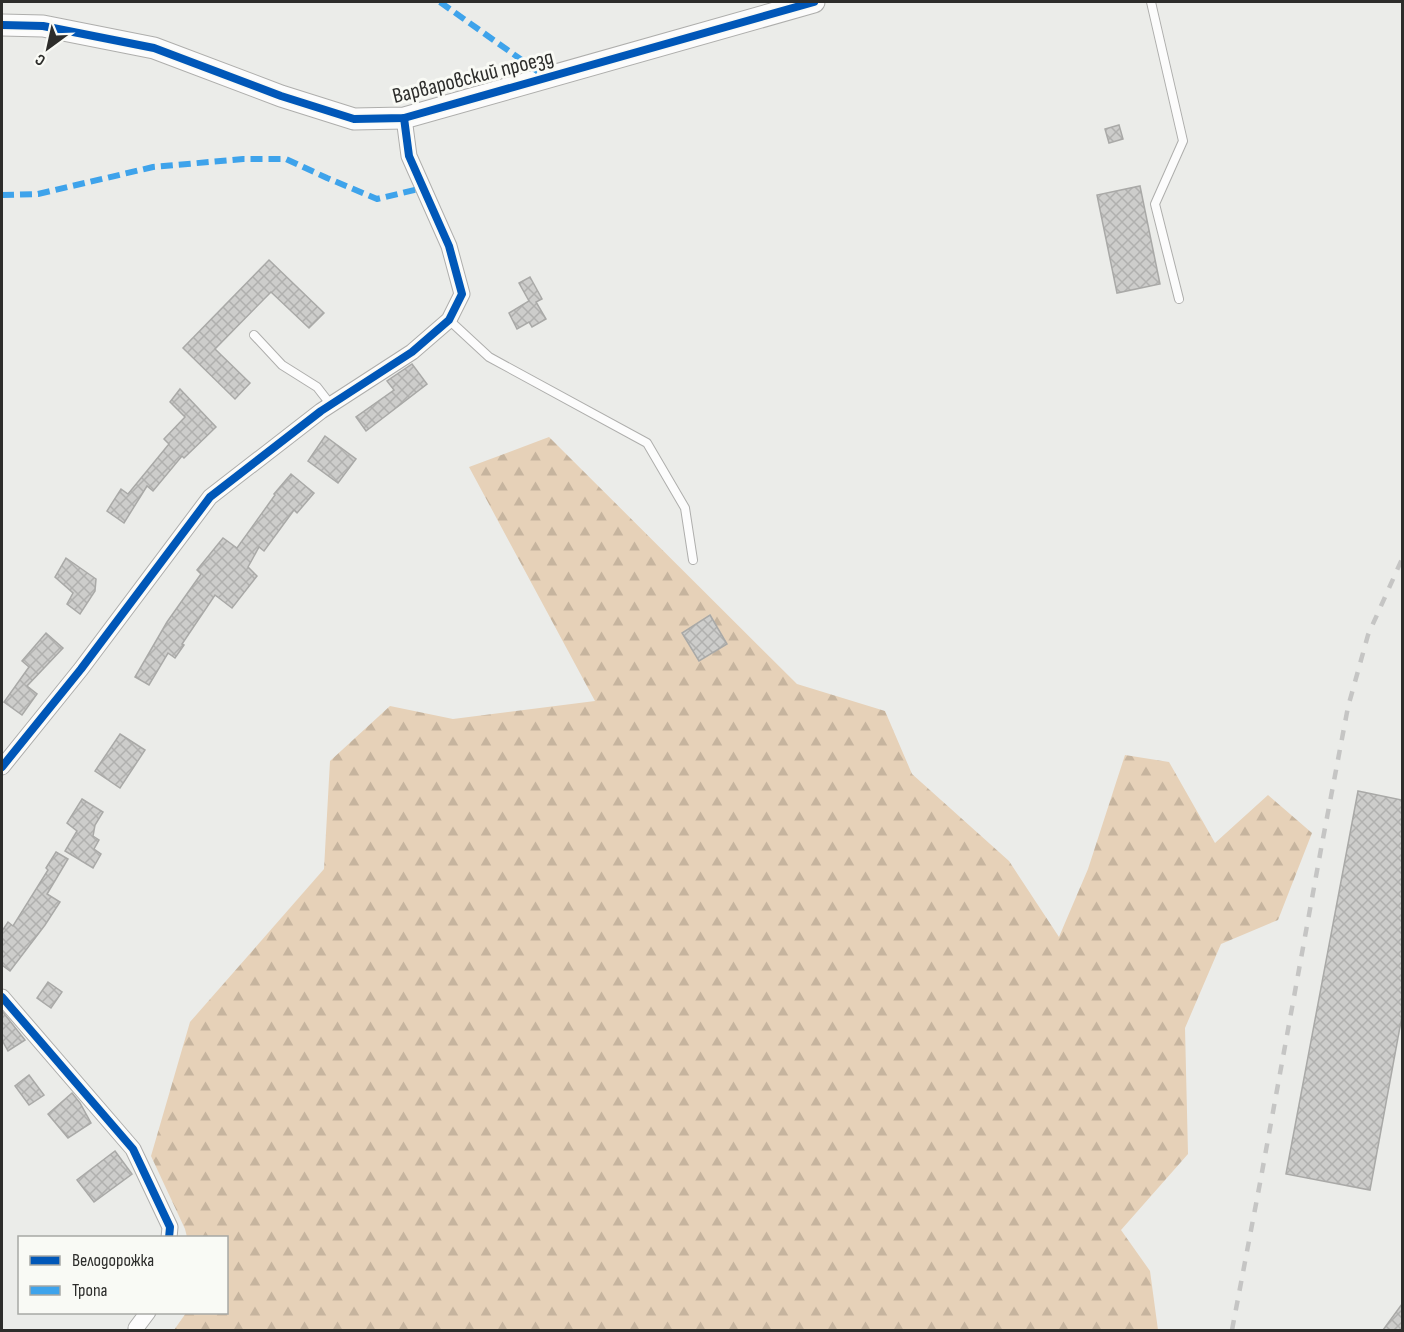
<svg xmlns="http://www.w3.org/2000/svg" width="1404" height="1332" font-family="'Sofia Sans Condensed',sans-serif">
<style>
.forest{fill:url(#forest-firs)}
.building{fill:url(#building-cross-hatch);stroke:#a9a9a7;stroke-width:1.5}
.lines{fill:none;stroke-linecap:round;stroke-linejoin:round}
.lane-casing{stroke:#aeaeac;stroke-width:10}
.street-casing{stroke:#aeaeac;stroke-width:17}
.secondary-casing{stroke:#aeaeac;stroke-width:23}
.lane{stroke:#fcfcfc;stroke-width:8}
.street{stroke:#fcfcfc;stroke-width:15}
.secondary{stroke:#fcfcfc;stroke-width:21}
.rail{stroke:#c5c5c4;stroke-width:4.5;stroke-dasharray:10 10;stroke-linecap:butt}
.quiet{stroke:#3ea3eb;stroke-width:6;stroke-dasharray:12 6;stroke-linecap:butt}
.cycleway-casing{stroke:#f9faf5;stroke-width:11}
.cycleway{stroke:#0057b8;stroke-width:8}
.labels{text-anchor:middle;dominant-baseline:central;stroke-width:6;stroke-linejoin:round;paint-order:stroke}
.street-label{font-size:22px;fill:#2d2d2b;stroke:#f9faf5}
</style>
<defs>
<pattern id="forest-firs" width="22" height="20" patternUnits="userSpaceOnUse" patternTransform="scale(1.5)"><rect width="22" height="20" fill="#e6d1b8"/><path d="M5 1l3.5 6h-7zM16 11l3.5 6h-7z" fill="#c6b49e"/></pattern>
<pattern id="building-cross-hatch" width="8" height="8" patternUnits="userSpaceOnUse" patternTransform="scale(1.5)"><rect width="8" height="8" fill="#cdcdcb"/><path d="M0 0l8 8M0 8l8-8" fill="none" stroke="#b0b0ae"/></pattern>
</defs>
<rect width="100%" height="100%" fill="#ebece9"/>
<!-- forest -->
<polygon class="forest" points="549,437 797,684 885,711 912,774 1009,861 1059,937 1088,869 1125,755 1169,762 1215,843 1268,795 1312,833 1278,920 1221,944 1185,1028 1188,1154 1121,1230 1150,1271 1158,1330 174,1330 186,1313 226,1312 226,1238 187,1237 185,1229 151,1156 190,1022 324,869 330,761 390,706 453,719 595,701 469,467"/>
<!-- building -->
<g class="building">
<polygon points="1119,125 1123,139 1109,143 1105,129"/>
<polygon points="1140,186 1160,284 1117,293 1097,195"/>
<polygon points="269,260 324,313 309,328 271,292 215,349 250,383 235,399 183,348"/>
<polygon points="530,277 542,299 536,302 546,319 532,327 529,322 517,329 509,313 529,301 519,283"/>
<polygon points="412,364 427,384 366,431 356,417 394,390 387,381"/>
<polygon points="180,389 216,427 184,458 182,456 153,491 147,486 124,523 107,511 121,489 128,494 169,444 164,439 185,417 170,402"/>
<polygon points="325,436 356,459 338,483 308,461"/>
<polygon points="291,474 314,493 297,513 294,510 264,551 259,547 248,567 257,576 232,608 215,595 182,644 184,645 175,658 168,653 149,685 135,677 167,622 201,574 197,570 223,538 237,548 275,495 274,494"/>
<polygon points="66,558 96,579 95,591 80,614 67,604 73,593 55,577"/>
<polygon points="710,615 727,644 699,661 682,633"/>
<polygon points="46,633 63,648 27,686 37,694 22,715 4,702 29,667 22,661"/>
<polygon points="120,734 145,750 120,788 95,771"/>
<polygon points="1358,791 1402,800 1402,1016 1370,1190 1286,1174"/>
<polygon points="82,799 103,812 95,825 93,836 99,840 94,849 101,854 93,868 65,851 77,831 67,823"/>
<polygon points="56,852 68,859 47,894 60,902 45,925 10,971 2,965 2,931 8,922 13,926 48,870 46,868"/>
<polygon points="48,982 62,992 51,1008 37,998"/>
<polygon points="2,1011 25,1040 8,1051 2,1040"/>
<polygon points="29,1075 44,1095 29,1105 15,1086"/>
<polygon points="72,1093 80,1103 91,1123 68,1138 48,1114"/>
<polygon points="115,1151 132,1174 94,1202 77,1180"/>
<polygon points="1402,1304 1402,1330 1383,1330"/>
</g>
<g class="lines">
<defs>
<g id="lane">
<polyline points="1151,2 1183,141 1155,204 1179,299"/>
<polyline points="449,320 489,357 647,443 685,508 693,560"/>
<polyline points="254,335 282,365 317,387 331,405"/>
</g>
<g id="street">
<polyline points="2,767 81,669 210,497 321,411 412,352 449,320 462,294 449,246 409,156 404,118"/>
<polyline points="2,997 133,1149 170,1227 169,1238"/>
<polyline points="136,1328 148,1312"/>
</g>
<polyline id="secondary" points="2,25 43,26 154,48 281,96 354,119 404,118 814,2"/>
</defs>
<!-- lane casing -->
<use href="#lane" class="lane-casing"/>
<!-- street casing -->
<use href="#street" class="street-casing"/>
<!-- secondary casing -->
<use href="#secondary" class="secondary-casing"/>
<!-- lane -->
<use href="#lane" class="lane"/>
<!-- street -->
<use href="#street" class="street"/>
<!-- secondary -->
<use href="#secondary" class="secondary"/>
<!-- rail -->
<polyline class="rail" points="1232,1330 1260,1183 1321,849 1348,707 1368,635 1402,559"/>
<!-- quiet -->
<g class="quiet">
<polyline points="440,2 547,78"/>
<polyline points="2,195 38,194 153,167 243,159 286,159 327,178 377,199 423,188"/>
</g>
<defs>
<g id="cycleway">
<polyline points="2,25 43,26 154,48 281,96 354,119 404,118 814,2"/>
<polyline points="2,767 81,669 210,497 321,411 412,352 449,320 462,294 449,246 409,156 404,118"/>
<polyline points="2,997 133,1149 170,1227 169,1238"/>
</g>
</defs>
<!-- cycleway casing -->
<use href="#cycleway" class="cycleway-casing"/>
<!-- cycleway -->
<use href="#cycleway" class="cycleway"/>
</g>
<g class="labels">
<!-- street labels -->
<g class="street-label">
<text transform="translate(473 77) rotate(-14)">Варваровский проезд</text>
</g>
</g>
<!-- border -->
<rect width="1404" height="1332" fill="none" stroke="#2d2d2b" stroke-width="6"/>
<!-- legend -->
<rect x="18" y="1236" width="210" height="78" fill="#f9faf5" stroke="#a7a8a4" stroke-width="1.5"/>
<rect x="30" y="1256" width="30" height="9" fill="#0057b8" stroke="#a7a8a4" stroke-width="1.5"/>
<text x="72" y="1266" font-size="18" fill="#2d2d2b">Велодорожка</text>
<rect x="30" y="1286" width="30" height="9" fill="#3ea3eb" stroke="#a7a8a4" stroke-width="1.5"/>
<text x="72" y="1296" font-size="18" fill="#2d2d2b">Тропа</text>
<!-- north arrow -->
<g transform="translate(48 48) rotate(213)" stroke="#f9faf5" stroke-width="4.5" paint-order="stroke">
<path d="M0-4.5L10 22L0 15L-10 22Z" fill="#2d2d2b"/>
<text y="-9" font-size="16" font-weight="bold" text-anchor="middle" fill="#2d2d2b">С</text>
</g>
</svg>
